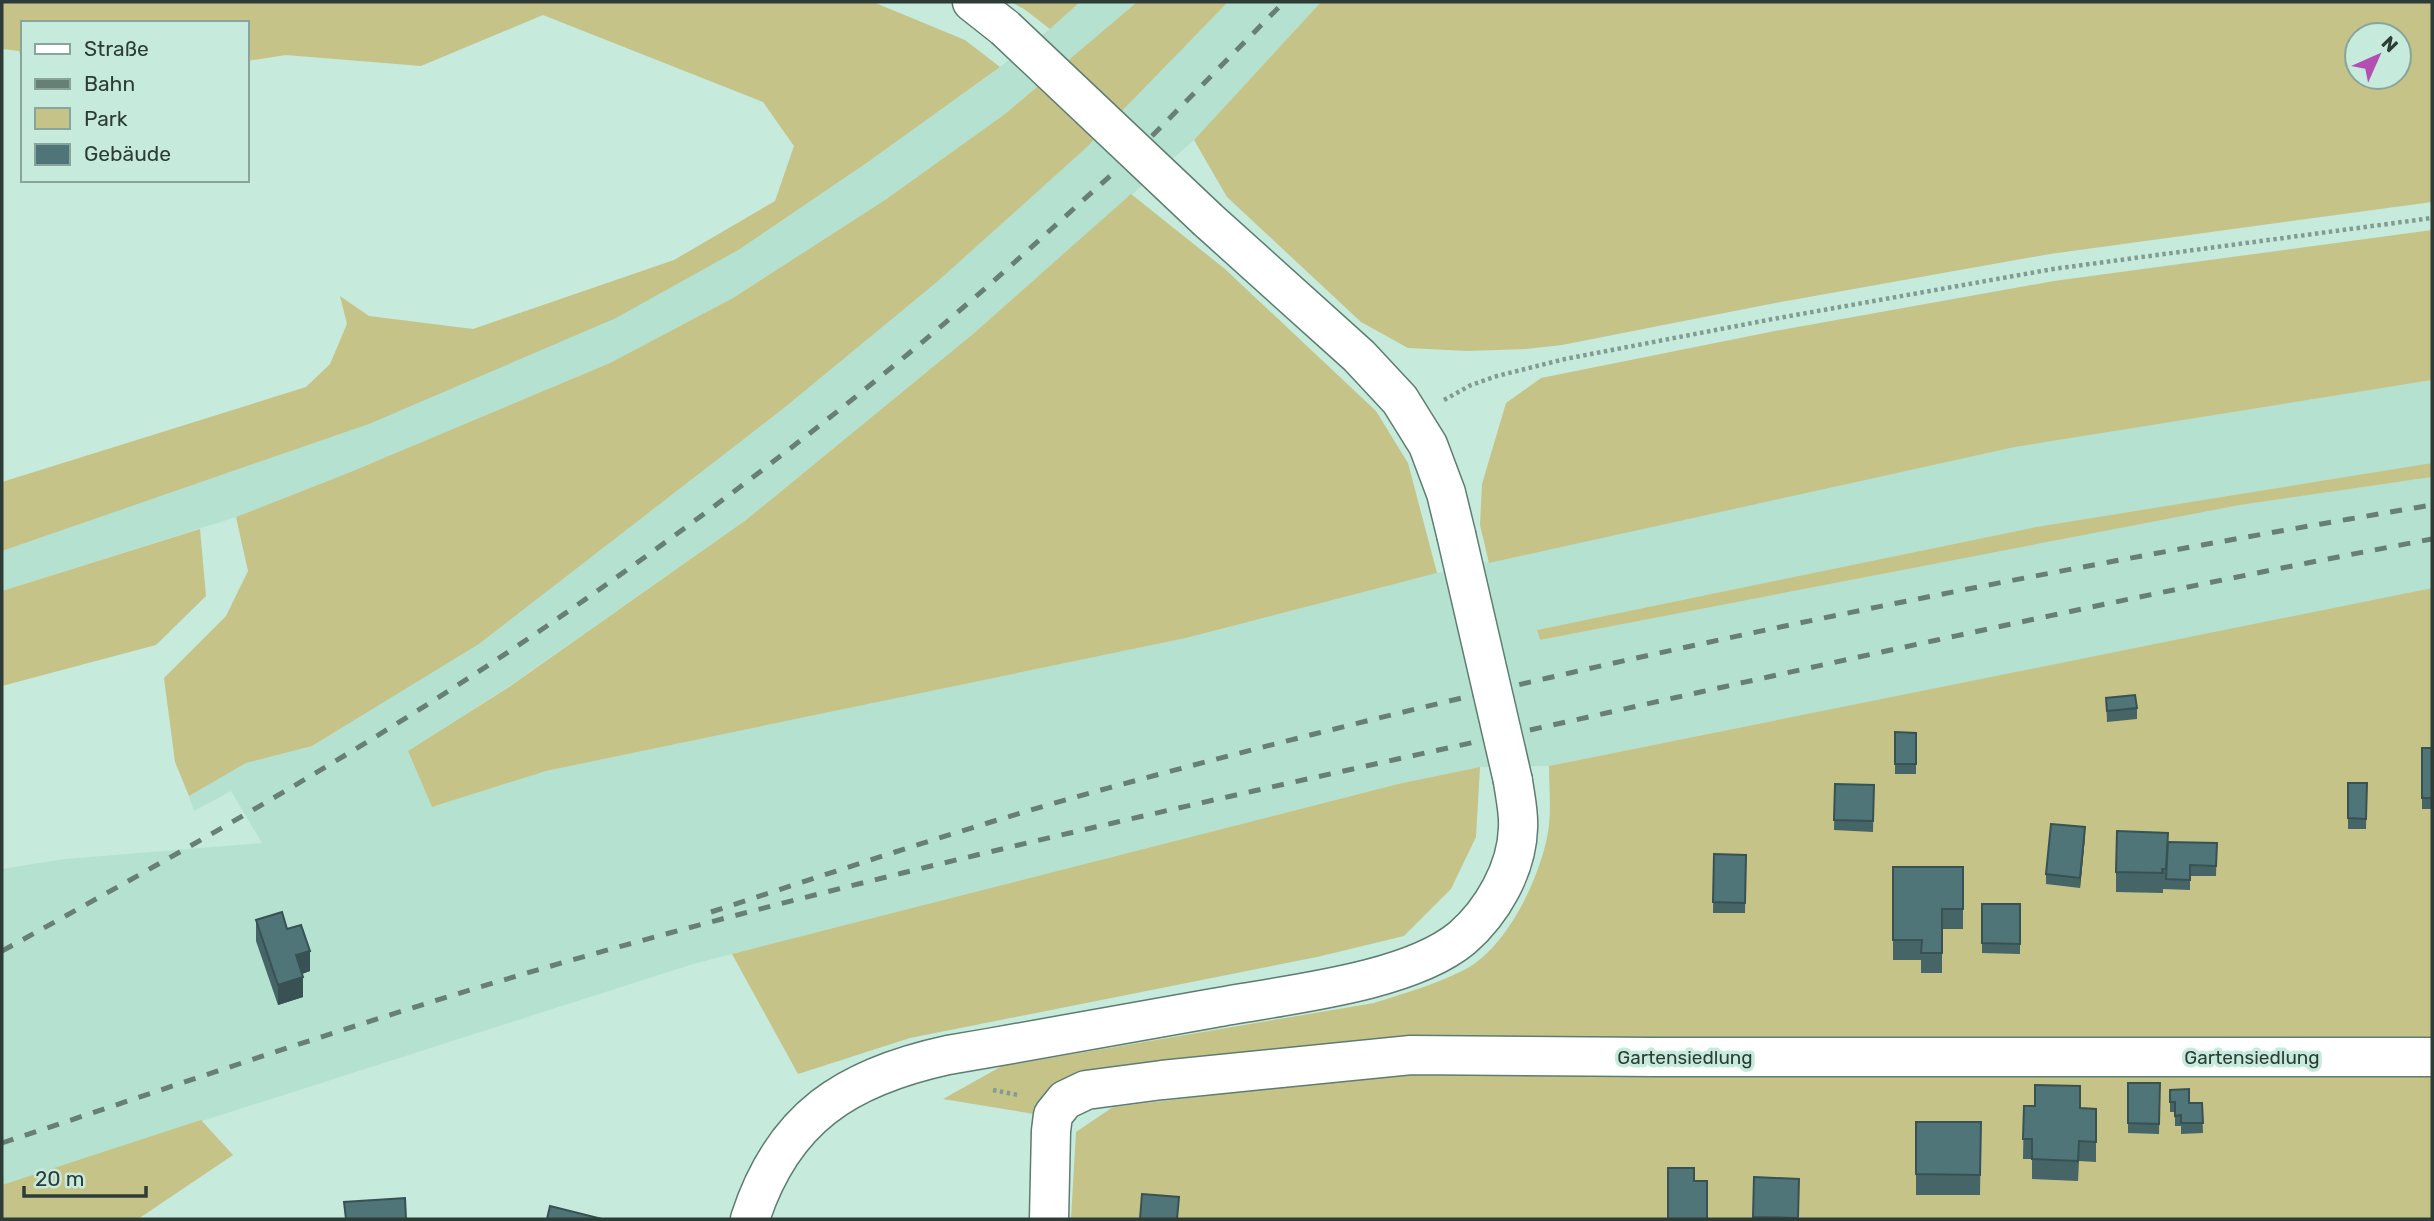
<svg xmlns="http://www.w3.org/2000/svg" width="2434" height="1221" font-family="Rubik,sans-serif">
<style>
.built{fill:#b5e1d0}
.green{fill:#c5c388;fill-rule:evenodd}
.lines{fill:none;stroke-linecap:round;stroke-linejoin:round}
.minor-casing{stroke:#5c7d70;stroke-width:41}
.path{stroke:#829c92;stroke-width:4.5;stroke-dasharray:3.5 3.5;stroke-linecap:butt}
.minor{stroke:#fff;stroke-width:38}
.rail{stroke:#687f76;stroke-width:5;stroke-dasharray:12 12;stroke-linecap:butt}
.minor-bridge-casing{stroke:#5c7d70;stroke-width:41;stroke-linecap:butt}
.minor-bridge{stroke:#fff;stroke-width:38}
.wall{fill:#456567}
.shaded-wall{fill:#385254}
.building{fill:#507578;stroke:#385254;stroke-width:2}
.labels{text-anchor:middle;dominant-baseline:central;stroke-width:7;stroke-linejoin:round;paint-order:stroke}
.street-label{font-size:19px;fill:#2e3c37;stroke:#c6eadc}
</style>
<rect width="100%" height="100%" fill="#c6eadc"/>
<!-- built -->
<g class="built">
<polygon points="1080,2 1137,2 1005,114 885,200 733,298 610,363 348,473 236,517 2,591 2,551 369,424 740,249 868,162 1000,67 1050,29"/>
<polygon points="1228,2 1321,2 1194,140 973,334 746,520 508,687 408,751 432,807 546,771 1186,638 1437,573 2015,447 2432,380 2432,463 2036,527 1537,630 1540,640 2240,505 2432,477 2432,588 1549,766 1480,767 1398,784 693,964 2,1185 2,869 65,859 262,843 231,791 194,811 189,796 246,763 312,746 479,644 784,408 937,282 1086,148"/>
</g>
<!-- green -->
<g class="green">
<polygon points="2,2 873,2 965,40 1000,67 868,162 740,249 616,318 369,424 2,551 2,482 306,387 330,364 347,324 340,296 369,316 473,329 674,260 775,201 794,146 763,102 543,15 421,66 286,55 247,61 247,23 23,23 23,65 19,51 2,49"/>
<polygon points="1011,2 1080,2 1050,29 1024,9"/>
<polygon points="1137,2 1228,2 1086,148 937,282 784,408 479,644 312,746 246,763 189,796 175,762 164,678 226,616 248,571 236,517 348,473 610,363 733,298 885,200 1005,114"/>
<path d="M1321,2H2432V202L2050,254L1770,304L1562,345L1526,349L1467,351L1408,348L1361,322L1227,197L1194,140ZM2399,35V77H2357V35Z"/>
<polygon points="1131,194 1225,269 1376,411 1408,463 1437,573 1186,638 546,771 432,807 408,751 509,687 746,520 973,334"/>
<polygon points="2432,230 2432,380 2015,447 1489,563 1480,525 1482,484 1506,403 1541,378 1775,331 2054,281"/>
<polygon points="2432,463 2432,477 2240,505 1540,640 1537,630 2036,527"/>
<polygon points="200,529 206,596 156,645 2,686 2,591"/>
<path d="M2432,588V1219H1071L1076,1132L1113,1107L1418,1070L1608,1040L1034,1114L943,1099L1002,1066L1374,1003C1405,993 1448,981 1474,964C1512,938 1544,869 1549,825C1551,806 1549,785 1549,766Z"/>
<polygon points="1480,767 1476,837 1451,889 1404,936 1317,957 910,1038 798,1074 732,954 1398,784"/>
<polygon points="201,1120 233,1155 138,1219 2,1219 2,1185"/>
</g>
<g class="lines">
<defs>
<g id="minor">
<polyline points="972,2 1005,28"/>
<polyline points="1208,220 1359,356 1400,400 1428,445 1446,493 1456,534"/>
<path d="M750,1219C783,1117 847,1077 948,1055C1037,1040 1126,1024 1214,1008C1283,995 1408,983 1462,938C1492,912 1517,869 1518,828C1519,812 1515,796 1513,781"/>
<polyline points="1049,1219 1051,1131 1053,1115 1065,1100 1086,1090 1162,1080 1411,1055 1654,1057 2432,1057"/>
</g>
</defs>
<!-- minor casing -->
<use href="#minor" class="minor-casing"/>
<!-- path -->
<g class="path">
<polyline points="1444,400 1471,385 1497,376 1565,359 1773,319 2053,269 2432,218"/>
<polyline points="993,1090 1018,1095"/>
</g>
<!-- minor -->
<use href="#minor" class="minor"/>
<!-- rail -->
<g class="rail">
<polyline points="1152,136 1284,2"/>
<path d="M711,912C840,870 970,826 1101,790C1539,670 1985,580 2432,505"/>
<path d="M2,951C202,841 403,728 590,596C717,507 841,412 959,311C1013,265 1065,216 1118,169"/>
<path d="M2,1143C189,1081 376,1016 565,962C892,869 1225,797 1557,724C1848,659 2139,594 2432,539"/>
</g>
<defs>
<g id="minor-bridge">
<polyline points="1005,28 1208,220"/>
<polyline points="1456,534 1513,781"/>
</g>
</defs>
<!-- minor-bridge casing -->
<use href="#minor-bridge" class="minor-bridge-casing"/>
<!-- minor-bridge -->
<use href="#minor-bridge" class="minor-bridge"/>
</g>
<!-- wall -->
<g class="wall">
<polygon points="2106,698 2137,708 2137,719 2107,722"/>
<polygon points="1895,732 1916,733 1916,774 1895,774"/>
<rect x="2422" y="748" width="10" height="61"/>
<polygon points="2348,783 2367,783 2366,829 2348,829"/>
<polygon points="1835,784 1874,785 1873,832 1834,830"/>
<polygon points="2085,837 2080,888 2046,884 2046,874"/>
<polygon points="2168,842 2217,843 2216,876 2190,876 2190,890 2163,889 2163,893 2116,892 2116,872"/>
<polygon points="1714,854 1746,855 1745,913 1713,913"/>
<polygon points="1893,867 1963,867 1963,929 1942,929 1942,973 1921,973 1921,960 1893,960"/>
<polygon points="1982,904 2020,904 2020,954 1982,953"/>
<polygon points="256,920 287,929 310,971 302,974 303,997 278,1005 256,941"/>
<polygon points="2128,1083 2160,1083 2159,1134 2128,1133"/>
<polygon points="2170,1090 2189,1103 2202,1103 2203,1133 2181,1134 2181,1126 2175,1126 2175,1112 2170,1112"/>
<polygon points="2024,1106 2096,1109 2096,1162 2079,1161 2078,1181 2032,1179 2032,1159 2023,1159"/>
<polygon points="1916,1122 1981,1122 1980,1195 1916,1195"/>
<polygon points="1754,1177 1799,1179 1799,1219 1753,1219"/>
</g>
<!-- shaded-wall -->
<g class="shaded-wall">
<polygon points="2085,827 2085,837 2080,888 2080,878"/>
<polygon points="310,951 310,971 296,976 296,955"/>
<polygon points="303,977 303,997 278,1005 278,985"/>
</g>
<!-- building -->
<g class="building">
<polygon points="2135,695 2137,708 2107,711 2106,698"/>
<polygon points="1895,732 1916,733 1916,764 1895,764"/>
<rect x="2422" y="748" width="10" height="50"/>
<polygon points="2348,783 2367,783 2366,819 2348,818"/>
<polygon points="1835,784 1874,785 1873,821 1834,820"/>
<polygon points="2051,824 2085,827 2080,878 2046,874"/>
<polygon points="2117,831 2168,833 2166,869 2162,869 2163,873 2116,872"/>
<polygon points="2168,842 2217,843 2216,866 2190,865 2190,880 2166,879"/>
<polygon points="1714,854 1746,855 1745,903 1713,902"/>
<polygon points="1893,867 1963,867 1963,909 1942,909 1942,953 1921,953 1922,940 1893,940"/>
<polygon points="1982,904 2020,904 2020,944 1982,943"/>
<polygon points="282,912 287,929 301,925 310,951 296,955 303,977 278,985 256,920"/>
<polygon points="2128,1083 2160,1083 2159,1124 2128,1123"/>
<polygon points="2035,1085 2080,1086 2080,1108 2096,1109 2096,1142 2079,1141 2078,1161 2032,1159 2032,1139 2023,1139 2024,1106 2035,1106"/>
<polygon points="2189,1089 2189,1103 2202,1103 2203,1123 2181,1123 2181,1115 2175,1116 2175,1102 2170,1102 2170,1090"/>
<polygon points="1916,1122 1981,1122 1980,1175 1916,1174"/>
<polygon points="1668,1168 1694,1168 1694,1181 1707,1181 1707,1219 1668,1219"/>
<polygon points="1754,1177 1799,1179 1798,1218 1753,1217"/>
<polygon points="1142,1194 1179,1197 1177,1219 1140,1219"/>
<polygon points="405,1198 406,1219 346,1219 344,1202"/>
<polygon points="550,1206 602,1219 547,1219"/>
</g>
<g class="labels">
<!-- street labels -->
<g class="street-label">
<text x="1685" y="1057">Gartensiedlung</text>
<text x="2252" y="1057">Gartensiedlung</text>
</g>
</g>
<!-- border -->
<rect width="2434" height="1221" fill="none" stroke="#2e3c37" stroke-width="7"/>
<!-- legend -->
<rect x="21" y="21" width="228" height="161" fill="#c6eadc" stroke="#89a49a" stroke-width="2"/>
<rect x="35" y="44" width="35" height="10" fill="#ffffff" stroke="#89a49a" stroke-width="2"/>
<text x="84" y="56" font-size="21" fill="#2e3c37">Straße</text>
<rect x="35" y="79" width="35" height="10" fill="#687f76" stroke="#89a49a" stroke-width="2"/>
<text x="84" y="91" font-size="21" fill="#2e3c37">Bahn</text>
<rect x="35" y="108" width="35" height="21" fill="#c5c388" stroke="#89a49a" stroke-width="2"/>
<text x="84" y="126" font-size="21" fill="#2e3c37">Park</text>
<rect x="35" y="144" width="35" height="21" fill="#507578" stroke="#89a49a" stroke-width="2"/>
<text x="84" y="161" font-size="21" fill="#2e3c37">Gebäude</text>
<!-- north arrow -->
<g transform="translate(2378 56) rotate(45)"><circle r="33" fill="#c6eadc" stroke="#89a49a" stroke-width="2"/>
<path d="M0-5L12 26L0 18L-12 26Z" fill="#b34eb3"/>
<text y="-10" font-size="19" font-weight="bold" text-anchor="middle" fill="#2e3c37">N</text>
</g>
<!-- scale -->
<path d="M24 1186v10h122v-10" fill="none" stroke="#2e3c37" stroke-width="3.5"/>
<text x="35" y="1186" font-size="21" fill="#2e3c37" stroke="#c6eadc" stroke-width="5" paint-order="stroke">20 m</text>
</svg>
